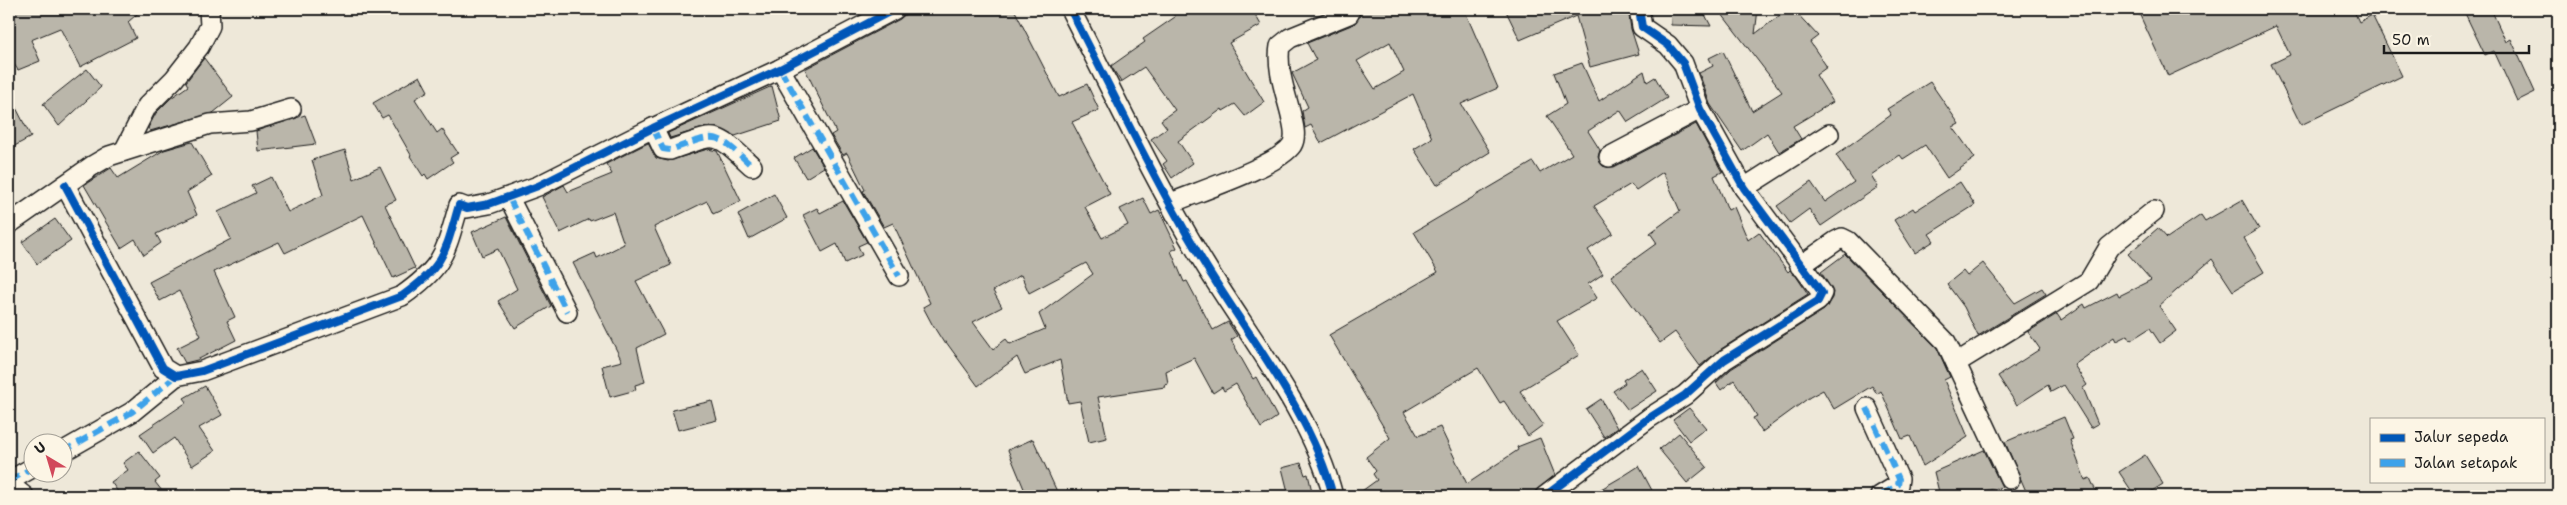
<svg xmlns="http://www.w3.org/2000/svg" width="2567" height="505" font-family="'Shantell Sans',sans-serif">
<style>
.building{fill:#bab6aa;stroke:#1c1c1c;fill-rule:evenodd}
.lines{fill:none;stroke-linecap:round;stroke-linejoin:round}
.minor-casing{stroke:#1c1c1c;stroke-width:22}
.minor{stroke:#fcf5e5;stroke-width:19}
.quiet{stroke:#3da2ea;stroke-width:6;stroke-dasharray:12 6;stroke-linecap:butt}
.cycleway-casing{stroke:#fcf5e5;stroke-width:11}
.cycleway{stroke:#0057b8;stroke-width:8}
</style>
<rect width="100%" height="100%" fill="#eee8d9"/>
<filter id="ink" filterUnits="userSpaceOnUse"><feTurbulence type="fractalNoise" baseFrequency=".02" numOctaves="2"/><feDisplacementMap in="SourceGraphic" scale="10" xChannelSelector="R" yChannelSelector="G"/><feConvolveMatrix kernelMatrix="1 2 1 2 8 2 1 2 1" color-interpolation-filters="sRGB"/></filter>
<g filter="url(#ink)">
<!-- building -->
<g class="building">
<polygon points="9,9 143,9 128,22 136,38 80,67 60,28 31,40 40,61 18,70 9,57"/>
<path d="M911,9H1014L1059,97L1087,84L1099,110L1072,122L1110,194L1085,207L1102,238L1128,225L1120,209L1143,198L1151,214L1159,210L1177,248L1171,251L1184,282L1187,281L1213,330L1228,322L1237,336L1231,340L1253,379L1256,377L1277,417L1261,428L1236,384L1224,391L1222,387L1213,393L1194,358L1166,371L1168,384L1164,385L1165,387L1098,397L1107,438L1089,442L1080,401L1068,403L1060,360L1025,374L1017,357L978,386L946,342L944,343L932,324L923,307L930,303L893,223L884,227L863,191L865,190L847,153L843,155L831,135L836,132L805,69L900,19ZM1086,263L1093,274L1039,314L1045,329L1010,344L1006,339L993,349L973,322L1002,307L993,291L1021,275L1029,293Z"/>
<polygon points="1170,9 1252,9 1261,25 1229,43 1264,102 1245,116 1235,104 1223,111 1222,109 1178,141 1193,163 1172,178 1163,164 1167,161 1151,139 1167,128 1161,120 1175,110 1144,67 1121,82 1111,66 1145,42 1143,39 1175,17"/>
<path d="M1359,9H1464L1498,88L1461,104L1490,152L1437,185L1414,149L1432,138L1413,94L1321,143L1311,125L1305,128L1302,111L1308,107L1292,73L1316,60L1307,43L1354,24L1360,16ZM1390,42L1404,72L1375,89L1357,61Z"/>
<polygon points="1505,9 1628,9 1631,29 1639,54 1590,67 1576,16 1520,40"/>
<polygon points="1670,9 1702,9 1711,26 1671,25"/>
<polygon points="1718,9 1758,9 1755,34 1788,9 1793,9 1818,36 1810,42 1827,67 1816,75 1833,102 1793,126 1801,139 1779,152 1767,133 1742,151 1710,104 1699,73 1713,66 1709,58 1723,51 1752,111 1782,92"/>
<polygon points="2137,9 2353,9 2359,22 2372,15 2402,76 2301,125 2271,64 2290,55 2276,26 2168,76"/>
<polygon points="2463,9 2491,9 2506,42 2511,39 2535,92 2517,101 2494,51 2485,55"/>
<polygon points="204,58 233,97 213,113 150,131 148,128 156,113 171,98 188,86 186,82"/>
<polygon points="1582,63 1599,101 1644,71 1647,82 1655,77 1667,98 1628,122 1620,110 1588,131 1600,150 1598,157 1603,166 1614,167 1696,124 1722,172 1714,176 1728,210 1734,207 1748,240 1759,232 1788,272 1790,270 1796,276 1808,294 1718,351 1700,366 1675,332 1660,343 1611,276 1657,243 1650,233 1680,211 1663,172 1636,190 1631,184 1594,206 1613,233 1588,250 1603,274 1588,284 1597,298 1557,321 1579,355 1520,391 1543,425 1528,436 1504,401 1500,403 1478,368 1404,412 1418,436 1440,427 1467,484 1518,450 1517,447 1540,438 1555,475 1529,496 1355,496 1377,480 1373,474 1376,471 1366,457 1390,438 1329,335 1438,272 1414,232 1533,162 1540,173 1572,154 1547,116 1566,104 1554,73"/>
<polygon points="87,69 101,87 59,126 43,104"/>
<polygon points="420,76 428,91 415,99 437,133 442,129 458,153 450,158 453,162 428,179 425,174 423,176 410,156 411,155 388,115 382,118 373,103"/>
<polygon points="1930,82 1959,124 1953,127 1975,158 1947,178 1925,145 1903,159 1900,155 1871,175 1878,187 1821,226 1809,209 1790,223 1777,206 1811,182 1825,202 1854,182 1836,155 1891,115 1887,109"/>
<polygon points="772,86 781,121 735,136 718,128 707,127 670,138 668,133"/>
<polygon points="9,94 31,137 9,149"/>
<polygon points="305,115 316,144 258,151 256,131"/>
<polygon points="192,142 212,176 187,192 197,215 156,234 161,243 144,255 135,239 121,248 84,185 111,168 118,178 164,150"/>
<polygon points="648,143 656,158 668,161 708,149 717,151 741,201 713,214 707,201 654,227 671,265 636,281 664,334 637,348 645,382 635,385 636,390 610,397 602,366 622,361 573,263 595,253 597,258 624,244 613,212 590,221 589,219 560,233 542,197 564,185 568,192 612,174 606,164"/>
<polygon points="812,147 824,167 806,178 794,158"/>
<polygon points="345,150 354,179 380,167 396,200 385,205 415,268 393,278 363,215 285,253 279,242 214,272 235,317 227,321 236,340 197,360 185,363 177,348 201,336 179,291 160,301 149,282 231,239 218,212 256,193 252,186 271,177 288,212 323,195 312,160"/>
<polygon points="1960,182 1975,205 1929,234 1934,241 1915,253 1894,220 1913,208 1915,211"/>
<polygon points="774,194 787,218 749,239 738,214"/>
<polygon points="2242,200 2259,229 2244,238 2264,272 2233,291 2212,259 2159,306 2176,331 2160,343 2150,328 2131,340 2128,335 2116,341 2114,337 2074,365 2087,385 2083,388 2098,424 2091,428 2064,385 2051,392 2048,385 2017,405 1998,376 2040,349 2028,332 2057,314 2061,320 2084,304 2086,308 2117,292 2119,296 2151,280 2128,254 2158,228 2167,238 2201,215 2205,221"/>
<polygon points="843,201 867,242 858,246 862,255 845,263 837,244 822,252 803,215 817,208 820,213"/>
<polygon points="506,217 551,306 515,328 498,301 517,289 498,249 482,256 472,232"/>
<polygon points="55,219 71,241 37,264 22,242"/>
<polygon points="1845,254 1937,348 1950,377 1944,380 1968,437 1923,466 1910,436 1902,439 1881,391 1877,394 1872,386 1834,409 1823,390 1810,397 1762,432 1753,418 1757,416 1734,380 1721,390 1716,383 1731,369 1824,310 1832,298 1833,292 1821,272"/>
<polygon points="1983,263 2015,303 2042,288 2046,294 1978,336 1964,307 1947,284 1963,271 1967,276"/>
<polygon points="1642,368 1657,391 1628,410 1613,391 1625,383 1623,380"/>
<polygon points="205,386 222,415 199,428 215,451 192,466 174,438 153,453 140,434 187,402 184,398"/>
<polygon points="1601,399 1617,428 1604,437 1586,409"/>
<polygon points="712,401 717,420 678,430 672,410"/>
<polygon points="1689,408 1706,428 1689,441 1673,420"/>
<polygon points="2064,417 2073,439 2070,440 2085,480 2090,478 2098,496 2028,496 2005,442"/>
<polygon points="1679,433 1707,467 1687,483 1659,449"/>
<polygon points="1033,439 1059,496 1027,496 1008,450"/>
<polygon points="1984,450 2002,487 1985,491 1987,496 1940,496 1934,472"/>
<polygon points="139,451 160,478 155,482 166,496 121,496 111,482 128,470 123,463"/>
<polygon points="2145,455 2163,484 2144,496 2135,496 2119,472"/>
<polygon points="1301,463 1305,475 1308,474 1313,496 1289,496 1282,468"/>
<polygon points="1639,466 1655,496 1589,496 1625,475"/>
</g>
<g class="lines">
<defs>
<g id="minor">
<path d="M1070,9C1112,90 1151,174 1198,253C1242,329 1311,410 1333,496"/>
<polyline points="780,69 899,276"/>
<path d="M653,128L663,149L670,150C719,133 713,130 752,166"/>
<polyline points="124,151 147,106 174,79 199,47 210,26 209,9"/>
<polyline points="1609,157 1700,109"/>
<path d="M65,185L163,368L176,376L202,371L402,296C445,266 445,252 459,205L467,208L489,204L538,186L653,128L780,69L895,9"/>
<polyline points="1744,188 1829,134"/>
<polyline points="509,198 567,312"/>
<path d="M1171,203C1197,192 1278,166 1292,145C1297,136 1293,124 1291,115C1286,94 1276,68 1280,46L1290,38L1349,14"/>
<polyline points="9,224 92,166 109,156 210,124 251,121 291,109"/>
<polyline points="1800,266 1836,241 1842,238 1848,241 1946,342 2010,479"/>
<polyline points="1956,363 2089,281 2109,247 2154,211"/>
<polyline points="1867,408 1899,479 1898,485 1880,496"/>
<polyline points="62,452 132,412 176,376"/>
<polyline points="9,481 32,468"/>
<polyline points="9,484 24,496"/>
<polyline points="1545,496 1649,418 1685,395 1724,360 1818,301 1822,293 1744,188 1700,109 1683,63 1668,45 1642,27 1639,9"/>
</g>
</defs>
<!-- minor casing -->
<use href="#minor" class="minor-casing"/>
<!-- minor -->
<use href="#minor" class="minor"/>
<!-- quiet -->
<g class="quiet">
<polyline points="780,69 899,276"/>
<path d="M653,128L663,149L670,150C719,133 713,130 752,166"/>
<polyline points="509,198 567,312"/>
<polyline points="1867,408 1899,479 1898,485 1880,496"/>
<polyline points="62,452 132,412 176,376"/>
<polyline points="9,481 32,468"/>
</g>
<defs>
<g id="cycleway">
<path d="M1070,9C1112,90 1151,174 1198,253C1242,329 1311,410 1333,496"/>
<path d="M65,185L163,368L176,376L202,371L402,296C445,266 445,252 459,205L467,208L489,204L538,186L653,128L780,69L895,9"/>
<polyline points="1545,496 1649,418 1685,395 1724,360 1818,301 1822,293 1744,188 1700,109 1683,63 1668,45 1642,27 1639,9"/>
</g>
</defs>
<!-- cycleway casing -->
<use href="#cycleway" class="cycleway-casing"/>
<!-- cycleway -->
<use href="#cycleway" class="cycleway"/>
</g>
</g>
<!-- margin -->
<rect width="2567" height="505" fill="none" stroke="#fcf5e5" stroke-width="30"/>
<rect x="15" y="15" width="2537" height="475" fill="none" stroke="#1c1c1c" stroke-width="2" filter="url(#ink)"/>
<!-- legend -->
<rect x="2370" y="418" width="175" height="65" fill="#fcf5e5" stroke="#a29e95"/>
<rect x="2380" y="434" width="25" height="8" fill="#0057b8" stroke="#a29e95"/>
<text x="2414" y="442" font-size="15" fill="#1c1c1c">Jalur sepeda</text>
<rect x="2380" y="459" width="25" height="8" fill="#3da2ea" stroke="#a29e95"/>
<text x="2414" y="468" font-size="15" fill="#1c1c1c">Jalan setapak</text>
<!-- north arrow -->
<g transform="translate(48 458) rotate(322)"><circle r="24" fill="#fcf5e5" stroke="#a29e95"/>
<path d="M0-4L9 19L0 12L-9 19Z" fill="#d1495b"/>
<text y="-8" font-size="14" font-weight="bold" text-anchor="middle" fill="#1c1c1c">U</text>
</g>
<!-- scale -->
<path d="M2384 45v8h145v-8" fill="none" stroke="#1c1c1c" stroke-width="2.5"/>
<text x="2392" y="45" font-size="15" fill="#1c1c1c" stroke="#fcf5e5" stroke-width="4" paint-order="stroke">50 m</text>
</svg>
